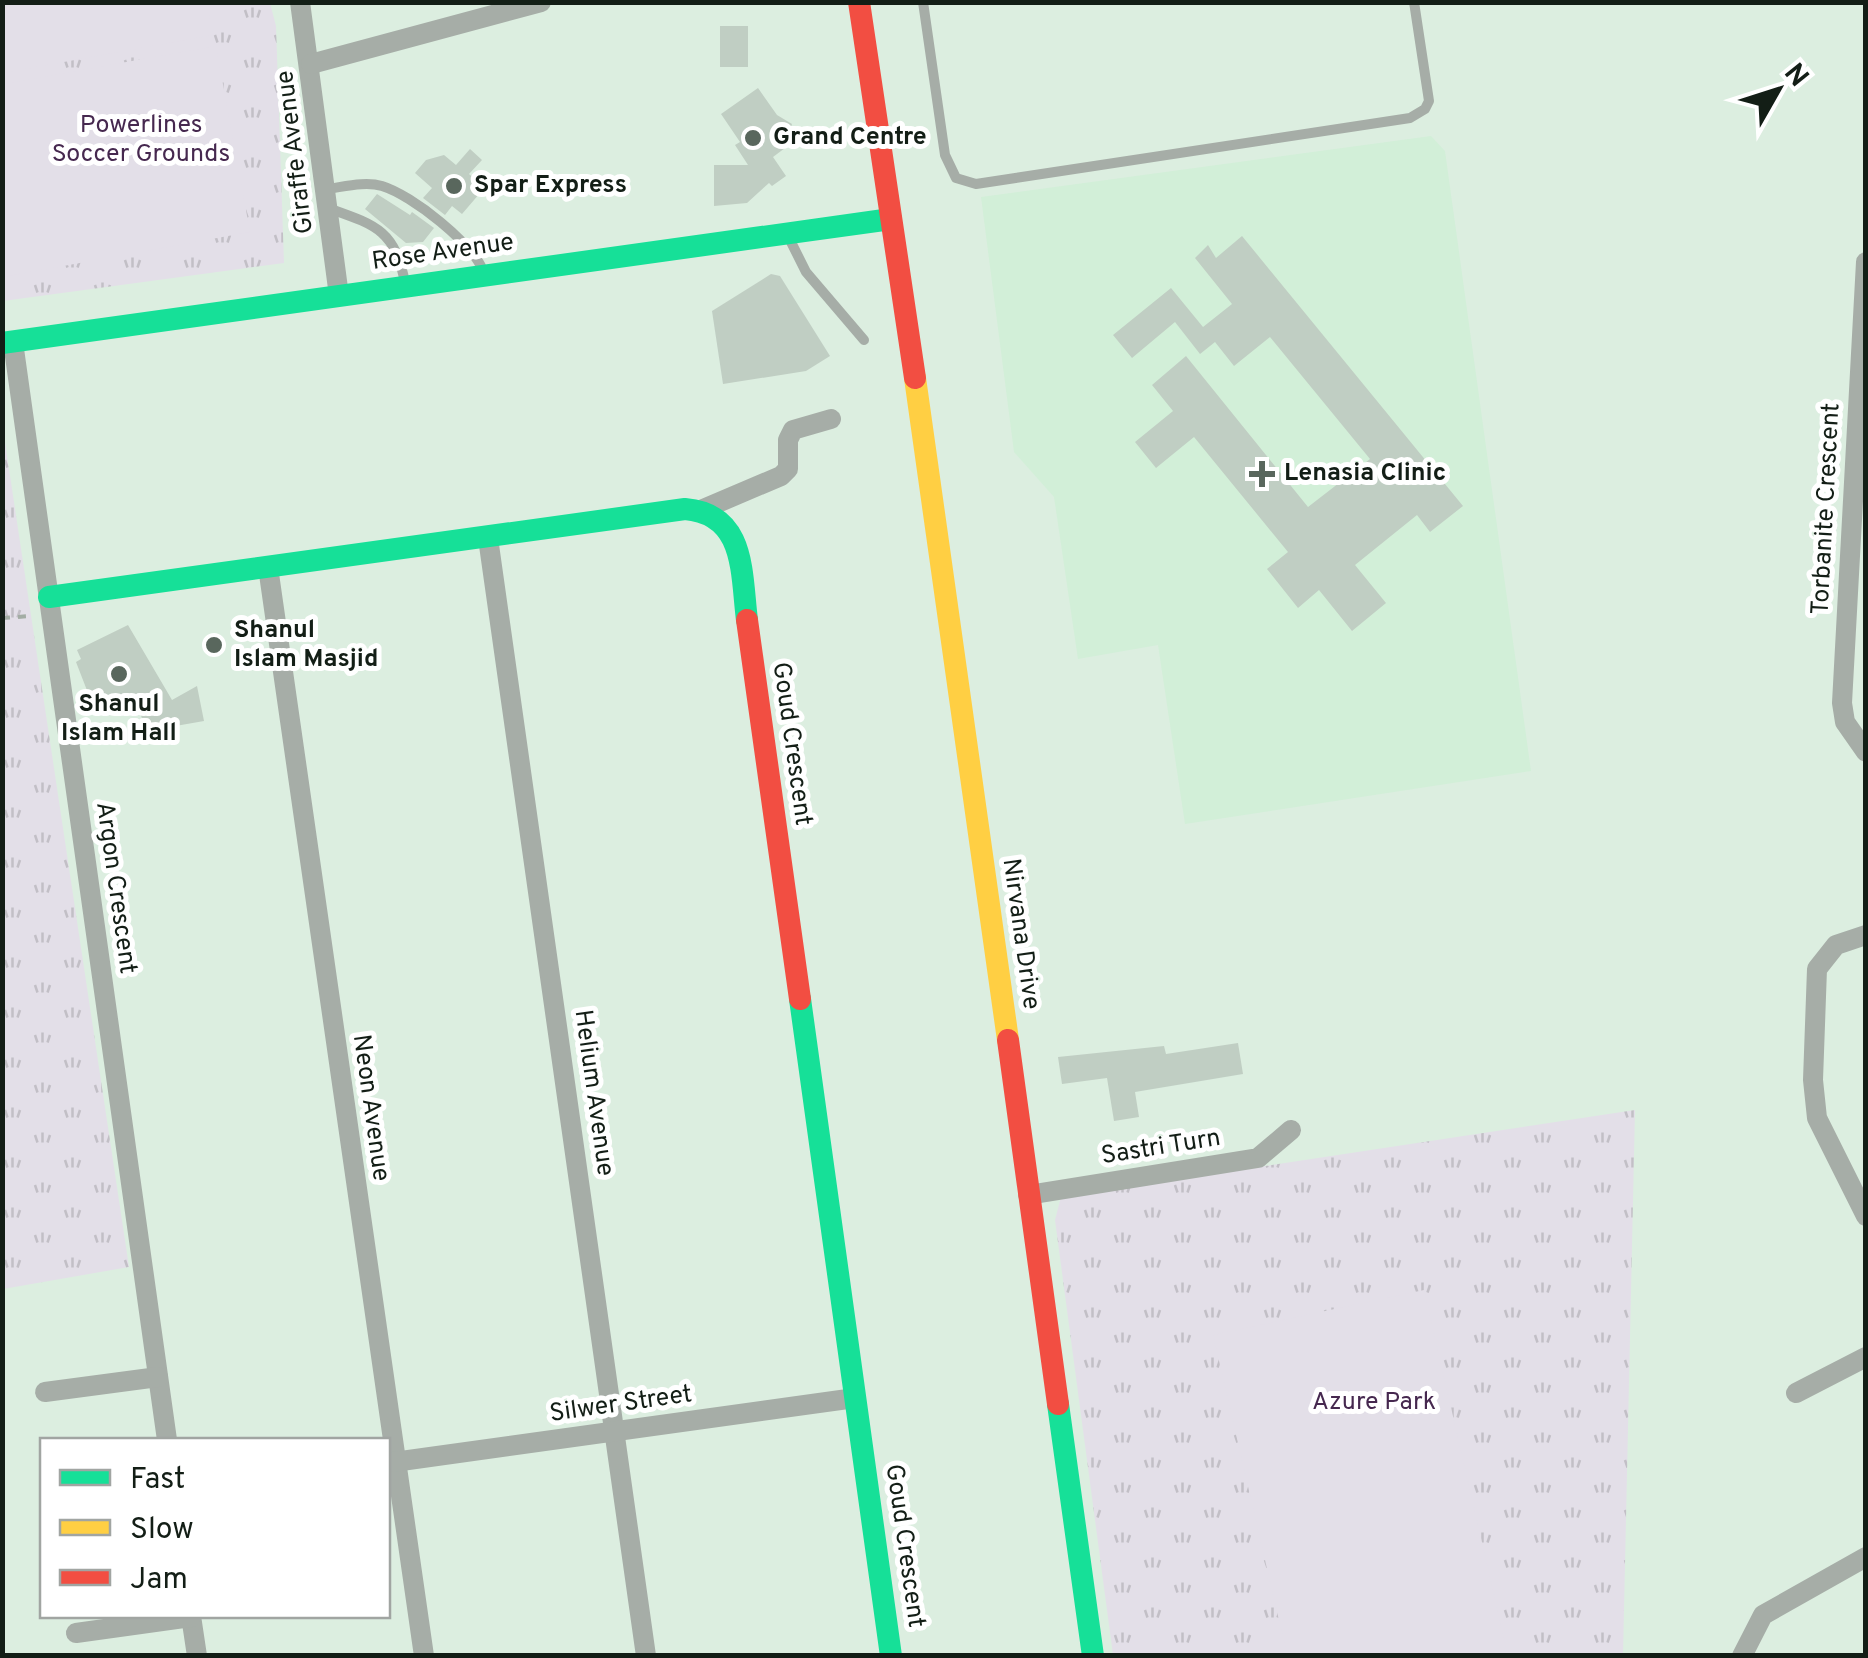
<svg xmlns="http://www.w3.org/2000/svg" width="1868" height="1658" font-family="Overpass,sans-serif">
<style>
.built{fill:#d2efd8}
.park{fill:url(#park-tufts)}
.pitch{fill:#e3dfe8}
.building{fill:#c0cec3}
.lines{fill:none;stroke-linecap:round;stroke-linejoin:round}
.path{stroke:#a3ada4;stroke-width:4;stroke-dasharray:8 8;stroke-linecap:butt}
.lane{stroke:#a6ada7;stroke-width:10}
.street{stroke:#a6ada7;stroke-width:20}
.fast{stroke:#16e098;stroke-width:22}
.slow{stroke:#ffcf43;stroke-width:22}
.jam{stroke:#f24e42;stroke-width:22}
.poi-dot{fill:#59675d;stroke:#fff;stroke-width:4}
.labels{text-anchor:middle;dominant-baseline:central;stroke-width:10;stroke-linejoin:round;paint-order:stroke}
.park-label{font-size:25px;fill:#46284f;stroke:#fff}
.poi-label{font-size:25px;font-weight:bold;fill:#131e16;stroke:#fff;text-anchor:start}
.street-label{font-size:25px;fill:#131e16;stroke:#fff}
</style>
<defs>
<pattern id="park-tufts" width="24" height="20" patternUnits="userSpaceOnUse" patternTransform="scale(2.5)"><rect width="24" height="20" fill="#e3dfe8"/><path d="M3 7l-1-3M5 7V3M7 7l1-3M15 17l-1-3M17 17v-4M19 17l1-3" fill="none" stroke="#c2bfc6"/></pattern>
</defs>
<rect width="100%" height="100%" fill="#dceee0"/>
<!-- built -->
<polygon class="built" points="1431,136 1445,151 1531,771 1185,824 1158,645 1078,659 1054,497 1014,452 981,197"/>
<!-- park -->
<g class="park">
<polygon points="2,3 270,3 276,26 284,263 3,301"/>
<polygon points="3,429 129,1267 3,1289 2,1289"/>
<polygon points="1635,1110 1623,1655 1113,1655 1055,1220 1061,1197"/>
</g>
<!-- pitch -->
<g class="pitch">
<polygon points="3,2 207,3 213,35 3,73"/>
<polygon points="216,46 250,232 3,277 3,84"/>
<polygon points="1424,1290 1507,1651 1488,1656 1287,1655 1213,1335"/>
</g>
<!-- building -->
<g class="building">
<rect x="720" y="26" width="28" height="41"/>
<polygon points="758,88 777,115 792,124 786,141 789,145 773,157 786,176 772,186 769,183 747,203 714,206 714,165 748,165 735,145 740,142 721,114"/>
<polygon points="470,149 482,160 469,174 480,184 476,189 480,193 462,214 452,206 445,215 423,198 432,188 415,173 426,160 444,155 456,165"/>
<polygon points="377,194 410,215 412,212 434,228 423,242 406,243 365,209"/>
<polygon points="1242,236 1463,506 1430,532 1417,515 1355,565 1386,603 1352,631 1319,590 1298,608 1267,569 1288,552 1194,437 1156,468 1135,442 1173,411 1152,385 1186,356 1308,507 1370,459 1270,337 1234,366 1215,342 1200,354 1175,322 1132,358 1113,335 1171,288 1203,327 1232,304 1195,258 1208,245 1216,258"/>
<polygon points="771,274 780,276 830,356 806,371 723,384 712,311"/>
<polygon points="128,625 172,700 197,686 204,721 147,731 136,703 104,716 100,707 86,713 79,697 88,693 76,662 81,659 77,650"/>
<polygon points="1238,1043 1243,1074 1135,1092 1139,1117 1114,1121 1107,1078 1062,1084 1058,1057 1164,1046 1166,1054"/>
</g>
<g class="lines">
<!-- path -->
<polyline class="path" points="2,618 31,616"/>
<!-- lane -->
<g class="lane">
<polyline points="923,2 945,155 956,178 976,184 1410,118 1425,109 1429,101 1414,2"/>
<path d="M326,189C343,187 365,181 382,186C412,195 474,244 484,273"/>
<path d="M328,208C376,225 395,230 405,283"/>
<polyline points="789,238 806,272 864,340"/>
</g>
<!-- street -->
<g class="street">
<polyline points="300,2 339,296"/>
<polyline points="311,64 541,2"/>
<polyline points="1866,262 1842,703 1845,722 1866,752"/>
<polyline points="13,342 167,1440"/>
<polyline points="701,510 781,476 788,469 788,440 793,430 831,419"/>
<polyline points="488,538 646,1656"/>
<polyline points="268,567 424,1656"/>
<polyline points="1866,935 1836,945 1817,969 1813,1080 1817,1118 1866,1216"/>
<polyline points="1028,1195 1258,1158 1291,1130"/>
<polyline points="45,1392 158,1377"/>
<polyline points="1796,1393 1866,1357"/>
<polyline points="394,1462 855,1398"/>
<polyline points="191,1616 197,1656"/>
<polyline points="76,1633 191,1617"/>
<polyline points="1742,1656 1763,1615 1866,1557"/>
</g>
<!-- fast -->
<g class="fast">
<polyline points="2,343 891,219"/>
<path d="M49,597L685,509C746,514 741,573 747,620"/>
<polyline points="800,999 891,1656"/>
<polyline points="1058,1404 1093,1656"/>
</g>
<!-- slow -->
<polyline class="slow" points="915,378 1008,1040"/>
<!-- jam -->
<g class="jam">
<polyline points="859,2 915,378"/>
<polyline points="747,620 800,999"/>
<polyline points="1008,1040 1058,1404"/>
</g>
</g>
<!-- markers -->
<g class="poi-dot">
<circle cx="753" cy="138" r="10"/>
<circle cx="454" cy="186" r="10"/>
<path d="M1257 459h10v10h10v10h-10v10h-10v-10h-10v-10h10z"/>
<circle cx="214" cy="645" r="10"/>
<circle cx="119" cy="674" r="10"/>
</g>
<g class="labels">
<!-- park labels -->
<g class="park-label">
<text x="141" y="126">Powerlines<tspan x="141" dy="29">Soccer Grounds</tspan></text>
<text x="1374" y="1403">Azure Park</text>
</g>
<!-- poi labels -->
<g class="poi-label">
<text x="773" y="138">Grand Centre</text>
<text x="474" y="186">Spar Express</text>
<text x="1284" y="474">Lenasia Clinic</text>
<text x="234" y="631">Shanul<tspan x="234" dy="29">Islam Masjid</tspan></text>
<text x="119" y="705" text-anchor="middle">Shanul<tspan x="119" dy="29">Islam Hall</tspan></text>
</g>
<!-- street labels -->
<g class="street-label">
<text transform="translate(296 152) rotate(-97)">Giraffe Avenue</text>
<text transform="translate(443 253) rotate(-8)">Rose Avenue</text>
<text transform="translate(1827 509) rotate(-87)">Torbanite Crescent</text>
<text transform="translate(791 744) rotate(82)">Goud Crescent</text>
<text transform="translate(115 888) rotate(82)">Argon Crescent</text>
<text transform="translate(1020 934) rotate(82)">Nirvana Drive</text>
<text transform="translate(593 1093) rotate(82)">Helium Avenue</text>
<text transform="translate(370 1108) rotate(82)">Neon Avenue</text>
<text transform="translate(1161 1148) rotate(-9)">Sastri Turn</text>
<text transform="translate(621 1405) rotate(-8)">Silwer Street</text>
<text transform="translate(904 1546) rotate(82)">Goud Crescent</text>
</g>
</g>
<!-- border -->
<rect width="1868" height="1658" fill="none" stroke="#131e16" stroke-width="10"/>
<!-- legend -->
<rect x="40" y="1438" width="350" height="180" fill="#ffffff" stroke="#a1a5a2" stroke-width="2.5"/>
<rect x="60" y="1470" width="50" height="15" fill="#16e098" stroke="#a1a5a2" stroke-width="2.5"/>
<text x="130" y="1488" font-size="30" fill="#131e16">Fast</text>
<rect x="60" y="1520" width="50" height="15" fill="#ffcf43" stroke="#a1a5a2" stroke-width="2.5"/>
<text x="130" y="1538" font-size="30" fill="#131e16">Slow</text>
<rect x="60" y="1570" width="50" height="15" fill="#f24e42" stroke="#a1a5a2" stroke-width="2.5"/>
<text x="130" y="1588" font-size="30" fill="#131e16">Jam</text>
<!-- north arrow -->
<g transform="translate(1778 90) rotate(51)" stroke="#ffffff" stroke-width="8" paint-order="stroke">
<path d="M0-8L18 38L0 25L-18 38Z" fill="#131e16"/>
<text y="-15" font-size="28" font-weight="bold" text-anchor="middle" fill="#131e16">N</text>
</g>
</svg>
